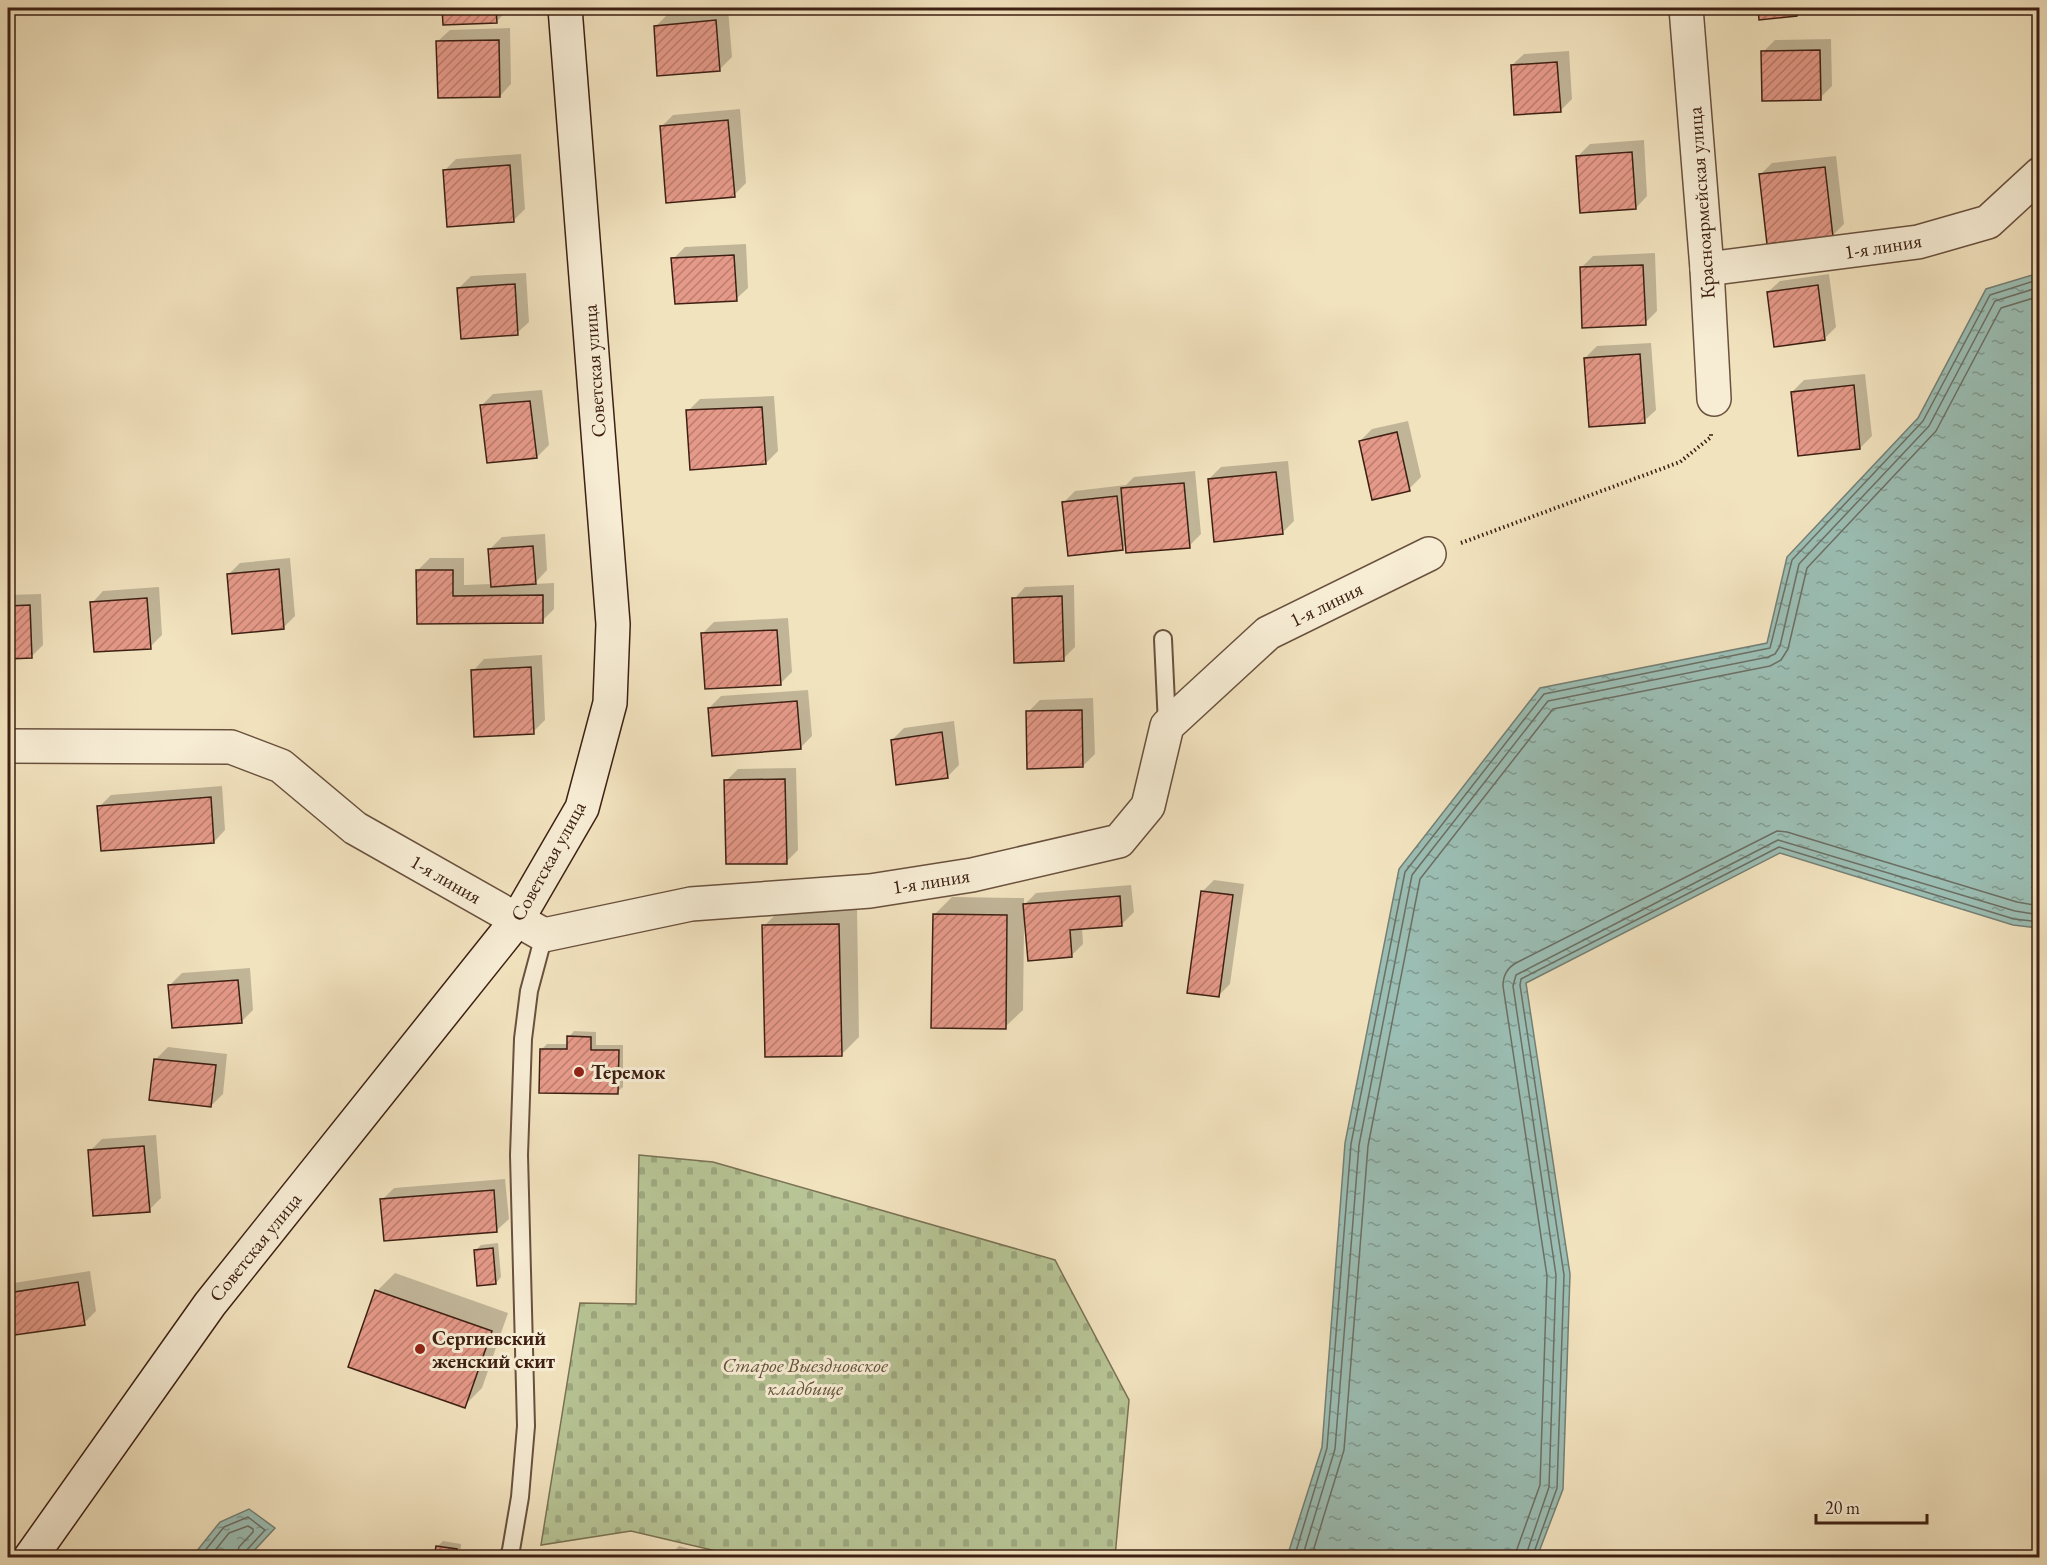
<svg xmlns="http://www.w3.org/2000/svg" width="2047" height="1565" font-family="'EB Garamond',serif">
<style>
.cemetery{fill:url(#cemetery-stones);stroke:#7a7254;stroke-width:1.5}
.water{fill:url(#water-ripples);stroke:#757f74;stroke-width:1.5}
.shadow{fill:#0003}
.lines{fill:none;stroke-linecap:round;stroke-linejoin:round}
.shore{stroke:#6c6f64;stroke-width:1.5}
.building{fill:url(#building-hatch);stroke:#3d2013;stroke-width:1.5}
.service-casing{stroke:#6a513e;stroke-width:20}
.minor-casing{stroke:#6a513e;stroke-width:36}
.secondary-casing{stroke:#3d2013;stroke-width:36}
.path{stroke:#3d2013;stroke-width:4;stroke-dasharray:1.5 3;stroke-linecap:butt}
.service{stroke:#f7edd5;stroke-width:16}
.minor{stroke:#f7edd5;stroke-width:33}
.secondary{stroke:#f7edd5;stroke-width:33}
.poi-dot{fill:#8f2418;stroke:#f7edd5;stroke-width:2}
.labels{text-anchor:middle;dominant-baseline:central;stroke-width:6;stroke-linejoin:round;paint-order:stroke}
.street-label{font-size:20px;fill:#3d2013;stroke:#f7edd5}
.poi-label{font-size:20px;font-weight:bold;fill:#3d2013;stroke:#f7edd5;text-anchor:start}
.park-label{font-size:20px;font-style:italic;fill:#62513a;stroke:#f7edd5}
</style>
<defs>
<pattern id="cemetery-stones" width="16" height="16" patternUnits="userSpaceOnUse" patternTransform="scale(1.5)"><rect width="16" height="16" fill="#b7c495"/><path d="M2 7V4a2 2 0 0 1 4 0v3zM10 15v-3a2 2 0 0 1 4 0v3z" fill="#9ea880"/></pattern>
<pattern id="water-ripples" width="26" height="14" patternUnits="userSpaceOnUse" patternTransform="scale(1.5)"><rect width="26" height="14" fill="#9bbeb4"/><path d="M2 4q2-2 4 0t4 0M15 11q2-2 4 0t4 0" fill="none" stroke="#809a91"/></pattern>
<pattern id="building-hatch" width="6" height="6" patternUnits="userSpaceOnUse" patternTransform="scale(1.5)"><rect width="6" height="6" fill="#e59988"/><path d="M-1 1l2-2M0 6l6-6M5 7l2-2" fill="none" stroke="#bb7c6e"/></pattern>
</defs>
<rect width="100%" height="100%" fill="#f2e3bf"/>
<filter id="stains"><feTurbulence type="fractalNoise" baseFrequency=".00333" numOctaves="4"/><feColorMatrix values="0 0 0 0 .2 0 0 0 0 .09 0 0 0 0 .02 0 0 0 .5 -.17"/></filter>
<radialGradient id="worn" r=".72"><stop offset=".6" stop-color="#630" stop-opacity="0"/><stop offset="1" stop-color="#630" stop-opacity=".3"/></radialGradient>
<!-- cemetery -->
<polygon class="cemetery" points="639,1155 713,1162 1055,1260 1129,1400 1115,1557 746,1558 631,1531 541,1545 580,1303 636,1304"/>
<!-- water -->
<g class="water">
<polygon points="2039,273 2039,928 2013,925 1780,853 1526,983 1570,1274 1563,1489 1537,1557 1287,1557 1322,1447 1345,1143 1399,869 1540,688 1767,643 1787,557 1918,418 1986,289"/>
<polygon points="249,1509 275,1528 248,1557 192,1557 220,1522"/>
</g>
<!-- shadow -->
<g class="shadow">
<polygon points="444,8 508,8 508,10 496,22 444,23"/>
<polygon points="1759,8 1803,8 1797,14 1760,18"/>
<polygon points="728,9 732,57 720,69 655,27 667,15"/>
<polygon points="510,28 511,84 500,96 438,41 450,30"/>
<polygon points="1831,39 1832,86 1820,98 1763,52 1775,40"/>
<polygon points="1569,51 1572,99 1560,111 1512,65 1524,54"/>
<polygon points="740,109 746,183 734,195 661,127 673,115"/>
<polygon points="1644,140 1647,196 1636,208 1578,156 1590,144"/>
<polygon points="521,154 525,209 513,221 444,171 456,159"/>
<polygon points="1836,156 1844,224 1832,236 1760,175 1772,163"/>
<polygon points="746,244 748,288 736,299 673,259 685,247"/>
<polygon points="1655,253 1657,311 1645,323 1581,268 1593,256"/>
<polygon points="526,273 529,322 517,333 459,288 471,276"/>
<polygon points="1829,274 1836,327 1824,339 1768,292 1780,281"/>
<polygon points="1651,343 1656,410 1644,421 1585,358 1597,346"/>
<polygon points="1865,374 1872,436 1860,448 1792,392 1804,380"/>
<polygon points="542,390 549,445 537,457 481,406 493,394"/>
<polygon points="774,396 778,451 766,463 688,411 700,399"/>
<polygon points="1408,421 1421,477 1409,489 1360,441 1372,429"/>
<polygon points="1288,461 1294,521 1282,533 1209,479 1221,467"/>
<polygon points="1195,471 1201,534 1189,546 1127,543 1122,548 1063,503 1075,491 1126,485 1134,477"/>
<polygon points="545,534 547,570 534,584 554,583 554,609 542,621 418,623 418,570 430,558 464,558 464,585 492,584 490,549 502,537"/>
<polygon points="290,558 295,616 283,628 228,575 240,563"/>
<polygon points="1074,585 1075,647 1063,659 1014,599 1025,587"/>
<polygon points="159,587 162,635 150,647 92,603 103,591"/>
<polygon points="41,594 43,645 31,657 8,657 8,595"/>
<polygon points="788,618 792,672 781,683 702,634 714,622"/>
<polygon points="542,655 545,720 533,732 473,671 484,659"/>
<polygon points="808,690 812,736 800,748 709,708 721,696"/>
<polygon points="1093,698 1095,754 1083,766 1028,712 1040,700"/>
<polygon points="954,721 959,765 947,777 892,740 904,728"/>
<polygon points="796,768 798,850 786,862 726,781 738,769"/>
<polygon points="222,786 225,830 214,842 99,807 111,795"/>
<polygon points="1214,880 1244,884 1230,984 1218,996 1202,892"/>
<polygon points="1131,885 1134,912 1122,924 1082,928 1083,944 1071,956 1024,925 1023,1010 1005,1027 934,915 952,897 1024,898 1024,905 1036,893"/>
<polygon points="857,907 859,1037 841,1055 764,926 782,908"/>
<polygon points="250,968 253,1010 241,1022 170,985 182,973"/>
<polygon points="574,1031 596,1032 596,1045 623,1045 623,1087 617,1092 541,1050 547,1044 569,1044 569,1037"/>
<polygon points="168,1047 227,1054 223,1094 211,1106 156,1059"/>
<polygon points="156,1135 161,1198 149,1210 90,1151 102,1139"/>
<polygon points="505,1179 509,1219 497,1230 382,1200 394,1188"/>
<polygon points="498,1243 501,1277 496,1283 476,1250 481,1245"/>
<polygon points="90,1271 96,1311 84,1323 8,1335 8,1289 14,1283"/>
<polygon points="395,1273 508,1313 482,1388 464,1406 377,1291"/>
<polygon points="443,1541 461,1544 460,1558 436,1558 437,1547"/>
<polygon points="679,1546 722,1558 667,1558"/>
<polygon points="540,1552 561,1558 534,1558"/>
</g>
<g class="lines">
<!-- shore -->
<g class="shore">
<polyline points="199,1558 224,1527 248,1517 265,1530 245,1552 244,1558"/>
<polyline points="209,1558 229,1533 248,1526 253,1529 253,1532 239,1547 236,1558"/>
<polyline points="1294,1558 1327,1448 1351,1144 1405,872 1544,694 1770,648 1792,560 1923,421 1990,295 2040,279"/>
<polyline points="1302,1558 1335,1449 1359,1145 1412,875 1548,701 1768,657 1775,654 1780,646 1799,564 1929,426 1995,301 2040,287"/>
<polyline points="1311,1558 1344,1450 1368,1146 1420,879 1553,709 1770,666 1781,660 1788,649 1807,568 1936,431 2001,308 2040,296"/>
<path d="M1516,1558L1517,1549L1540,1485L1547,1276L1503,986C1503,976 1507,968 1516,963L1777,831L1787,832L2017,902L2040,906"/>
<polyline points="1525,1558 1549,1487 1556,1275 1513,986 1516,975 1778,840 2015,911 2040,915"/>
<polyline points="1532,1558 1557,1488 1564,1275 1520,985 1521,979 1779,847 2014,919 2040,922"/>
</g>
</g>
<!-- building -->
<g class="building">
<polygon points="442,8 496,8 497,23 443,25"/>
<polygon points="1758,8 1797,8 1797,16 1759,20"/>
<polygon points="716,20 720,71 657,76 654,26"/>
<polygon points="499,40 500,97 438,98 436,41"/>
<polygon points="1820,50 1821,100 1762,101 1761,51"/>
<polygon points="1557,62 1561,112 1514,115 1511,65"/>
<polygon points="728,120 735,197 666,203 660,126"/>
<polygon points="1632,152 1636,209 1580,213 1576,156"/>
<polygon points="510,165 514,222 447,227 443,170"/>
<polygon points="1825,167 1833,237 1767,244 1759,174"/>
<polygon points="734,255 737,301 675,304 671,258"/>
<polygon points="1643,265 1646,325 1582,328 1580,267"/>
<polygon points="515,284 518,335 461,339 457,288"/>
<polygon points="1818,285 1825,340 1774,347 1767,292"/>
<polygon points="1640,354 1645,423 1589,427 1584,358"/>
<polygon points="1854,385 1860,449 1798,456 1791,392"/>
<polygon points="530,401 537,458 487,463 480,405"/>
<polygon points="762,407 766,464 690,470 686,410"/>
<polygon points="1397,432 1410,491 1372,500 1359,441"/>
<polygon points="1276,472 1283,534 1214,542 1208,479"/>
<polygon points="1184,483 1190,548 1126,553 1121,488"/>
<polygon points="1117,496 1123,550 1068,556 1062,502"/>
<polygon points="533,546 536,584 491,587 488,549"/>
<polygon points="279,569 284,629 232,634 227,574"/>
<polygon points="416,570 453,570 453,596 543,595 543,623 417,624"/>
<polygon points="1062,596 1064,661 1014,663 1012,598"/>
<polygon points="147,598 151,649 94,652 90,602"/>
<polygon points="30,605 32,658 8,659 8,606"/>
<polygon points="777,630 781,685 705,689 701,633"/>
<polygon points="531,667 534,734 474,737 471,670"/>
<polygon points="797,701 801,749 712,756 708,708"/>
<polygon points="1082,710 1083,767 1027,769 1026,711"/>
<polygon points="942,732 948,778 896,785 891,740"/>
<polygon points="785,779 787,864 726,864 724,780"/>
<polygon points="211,797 214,843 101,851 97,806"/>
<polygon points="1201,891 1233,895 1219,997 1187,993"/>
<polygon points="1120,896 1122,926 1070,930 1072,957 1028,961 1023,904"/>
<polygon points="933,914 1007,915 1006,1029 931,1028"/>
<polygon points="839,924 842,1056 765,1057 762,925"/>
<polygon points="238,980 242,1023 172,1028 168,985"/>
<polygon points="567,1036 591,1037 591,1050 619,1050 618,1094 539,1093 540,1049 567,1049"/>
<polygon points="154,1059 216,1065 211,1107 149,1100"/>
<polygon points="144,1146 150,1212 93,1216 88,1150"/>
<polygon points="494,1190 497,1232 384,1241 380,1199"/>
<polygon points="493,1248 496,1284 477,1286 474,1250"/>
<polygon points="78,1282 85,1325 8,1336 8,1293"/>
<polygon points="375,1290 492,1331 465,1408 348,1367"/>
<polygon points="436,1546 457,1549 455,1558 434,1558"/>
</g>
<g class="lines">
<defs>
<g id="service">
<polyline points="1163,639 1167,725"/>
<polyline points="508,1558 511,1550 520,1497 526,1426 519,1155 523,1039 529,991 544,935"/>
</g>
<g id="minor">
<polyline points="1686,8 1707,269 1714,399"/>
<polyline points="1707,269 1918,242 1988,222 2040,174"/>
<polyline points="8,746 231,747 281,766 355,828 544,935 691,904 870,891 972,875 1119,841 1148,806 1167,726 1268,633 1429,554"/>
</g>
<polyline id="secondary" points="30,1558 210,1304 517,920 582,808 610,703 613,624 565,8"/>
</defs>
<!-- service casing -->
<use href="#service" class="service-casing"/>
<!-- minor casing -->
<use href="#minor" class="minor-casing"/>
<!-- secondary casing -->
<use href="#secondary" class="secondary-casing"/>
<!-- path -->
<polyline class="path" points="1461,543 1680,462 1711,437 1711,433"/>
<!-- service -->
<use href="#service" class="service"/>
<!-- minor -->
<use href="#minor" class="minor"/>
<!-- secondary -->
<use href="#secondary" class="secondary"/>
</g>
<!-- markers -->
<g class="poi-dot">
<circle cx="579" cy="1072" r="6"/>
<circle cx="420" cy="1349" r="6"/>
</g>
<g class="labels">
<!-- street labels -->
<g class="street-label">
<text transform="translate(1701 203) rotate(-94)">Красноармейская улица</text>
<text transform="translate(1883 246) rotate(-9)">1-я линия</text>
<text transform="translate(594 371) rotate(-94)">Советская улица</text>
<text transform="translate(1326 604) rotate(-26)">1-я линия</text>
<text transform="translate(548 861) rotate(-61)">Советская улица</text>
<text transform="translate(446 879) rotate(30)">1-я линия</text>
<text transform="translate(931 881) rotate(-9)">1-я линия</text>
<text transform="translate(255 1247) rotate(-51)">Советская улица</text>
</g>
<!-- poi labels -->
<g class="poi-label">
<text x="591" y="1072">Теремок</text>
<text x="432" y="1338">Сергиевский<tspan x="432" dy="23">женский скит</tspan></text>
</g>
<!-- park labels -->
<g class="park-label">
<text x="805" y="1365">Старое Выездновское<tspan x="805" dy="23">кладбище</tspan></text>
</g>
</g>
<!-- margin -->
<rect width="2047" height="1565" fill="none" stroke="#f2e3bf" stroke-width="30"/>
<rect x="9" y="9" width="2029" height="1547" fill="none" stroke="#3d2013" stroke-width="3"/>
<rect x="15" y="15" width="2017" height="1535" fill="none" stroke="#3d2013" stroke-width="1.5"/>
<!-- scale -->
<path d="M1816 1514v9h111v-9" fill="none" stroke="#3d2013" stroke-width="3"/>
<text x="1825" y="1514" font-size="18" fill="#3d2013" stroke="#f7edd5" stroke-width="4.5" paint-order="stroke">20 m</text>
<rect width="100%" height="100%" filter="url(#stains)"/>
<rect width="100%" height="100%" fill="url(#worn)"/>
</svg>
